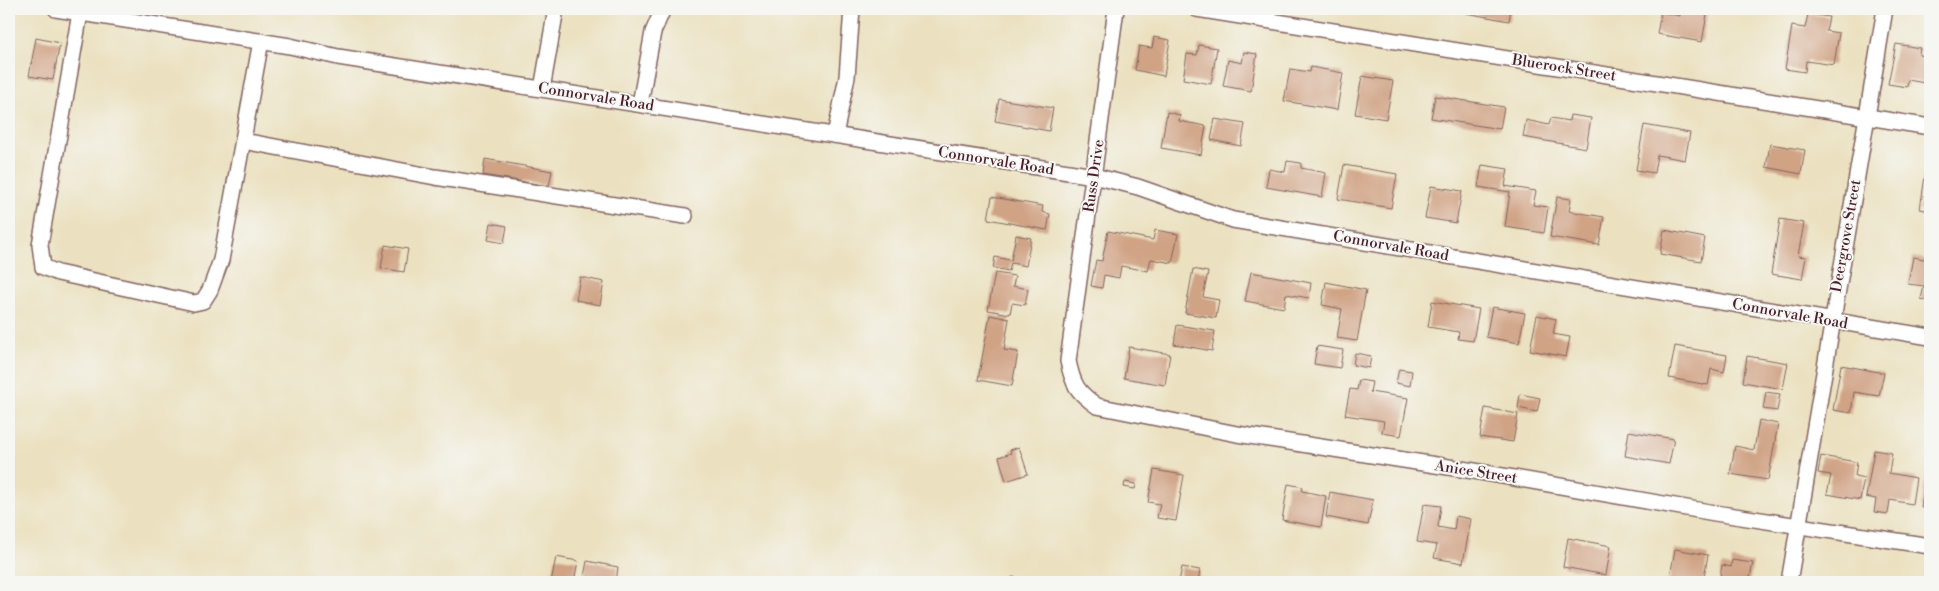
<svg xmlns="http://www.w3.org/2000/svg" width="1939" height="591" font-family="'Libre Bodoni',serif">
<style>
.building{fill:#d0a385}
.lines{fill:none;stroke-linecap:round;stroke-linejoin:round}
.minor-casing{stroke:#82635f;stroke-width:18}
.minor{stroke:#fff;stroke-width:15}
.labels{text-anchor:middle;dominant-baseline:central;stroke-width:4;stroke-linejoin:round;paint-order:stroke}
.street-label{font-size:15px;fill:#4a1f2b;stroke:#f6f6f2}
</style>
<rect width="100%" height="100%" fill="#f6f6f2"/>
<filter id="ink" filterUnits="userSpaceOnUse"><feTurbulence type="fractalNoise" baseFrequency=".02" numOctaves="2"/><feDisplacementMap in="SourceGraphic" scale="10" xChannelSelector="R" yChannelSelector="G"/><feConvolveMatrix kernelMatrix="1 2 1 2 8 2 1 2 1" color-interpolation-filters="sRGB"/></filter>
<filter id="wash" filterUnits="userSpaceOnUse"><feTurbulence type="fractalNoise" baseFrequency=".0096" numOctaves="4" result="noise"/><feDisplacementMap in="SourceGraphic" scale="20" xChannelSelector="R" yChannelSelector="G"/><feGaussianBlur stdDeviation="1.12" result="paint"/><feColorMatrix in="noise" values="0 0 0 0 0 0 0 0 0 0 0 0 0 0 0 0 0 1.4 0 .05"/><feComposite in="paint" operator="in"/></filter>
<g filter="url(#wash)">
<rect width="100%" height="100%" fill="#ebe1c0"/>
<g id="blocks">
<!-- building -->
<g class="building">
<polygon points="1467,9 1511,9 1509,21 1466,13"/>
<polygon points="1681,9 1708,9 1702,42 1657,34 1661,12 1680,16"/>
<polygon points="1808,14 1829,17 1826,31 1839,33 1834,65 1806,61 1805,72 1785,69 1792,26 1805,28"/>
<polygon points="1154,37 1170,40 1164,76 1135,70 1139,46 1152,48"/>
<polygon points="36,38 60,43 53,80 29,76"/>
<polygon points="1896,44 1920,48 1919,55 1930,57 1930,84 1908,80 1907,87 1888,84"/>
<polygon points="1199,45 1217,48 1211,84 1183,79 1187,54 1197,55"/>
<polygon points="1244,52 1257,54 1251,91 1223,86 1228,60 1242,63"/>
<polygon points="1311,67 1343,73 1337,110 1284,101 1290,69 1310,72"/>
<polygon points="1362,76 1393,81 1386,119 1355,114"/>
<polygon points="1435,96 1504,107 1500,129 1431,118"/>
<polygon points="999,99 1053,108 1049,131 995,121"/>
<polygon points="1167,112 1180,115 1179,121 1206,126 1201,155 1161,148"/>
<polygon points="1570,115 1591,118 1586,148 1523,137 1526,120 1549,125 1551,118 1569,121"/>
<polygon points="1215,119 1245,124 1241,146 1211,140"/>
<polygon points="1644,125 1690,133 1685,160 1657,155 1654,173 1636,170"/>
<polygon points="1770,144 1805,150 1801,174 1766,167"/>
<polygon points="485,159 552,171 549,186 483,175"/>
<polygon points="1287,161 1301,163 1301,168 1326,173 1322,197 1266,187 1269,169 1285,172"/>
<polygon points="1344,165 1397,174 1391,208 1338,199"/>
<polygon points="1482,165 1508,169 1505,186 1536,191 1533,205 1548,207 1544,233 1505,227 1510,192 1478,187"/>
<polygon points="1926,170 1930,171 1930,211 1920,209"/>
<polygon points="1431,186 1462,191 1456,223 1425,218"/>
<polygon points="992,197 1043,206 1042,212 1050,214 1047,230 988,219"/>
<polygon points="1557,197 1571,199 1569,211 1604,217 1599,245 1550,237"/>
<polygon points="1780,219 1804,223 1798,256 1806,257 1802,279 1771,274"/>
<polygon points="491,223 507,226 504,243 488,240"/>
<polygon points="1155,230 1178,234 1172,263 1151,259 1148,271 1121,266 1119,278 1104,275 1102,288 1091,286 1096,260 1102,261 1108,231 1153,240"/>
<polygon points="1664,230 1705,238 1701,261 1660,254"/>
<polygon points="1016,235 1031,238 1026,266 1011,263 1009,271 993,268 995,257 1011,260"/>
<polygon points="385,245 408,249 404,272 381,268"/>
<polygon points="1913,257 1930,260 1930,301 1921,299 1924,286 1908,284"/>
<polygon points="1193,269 1208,272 1203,297 1219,300 1216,318 1185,313"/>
<polygon points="1251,272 1311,283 1309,298 1286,294 1284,308 1245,301"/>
<polygon points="995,273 1015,276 1013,286 1028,289 1025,305 1012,303 1010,314 988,310"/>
<polygon points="580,277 604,282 600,305 576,300"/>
<polygon points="1326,282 1366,290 1357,341 1337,338 1342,309 1322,305"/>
<polygon points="1432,301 1479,309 1473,341 1458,339 1459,332 1428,327"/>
<polygon points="1492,307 1525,313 1519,343 1486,337"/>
<polygon points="990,315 1009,319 1004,350 1018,352 1012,386 978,380"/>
<polygon points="1537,315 1556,319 1553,334 1570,337 1566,357 1530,350"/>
<polygon points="1177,325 1215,331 1212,351 1174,344"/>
<polygon points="1317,346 1343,350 1340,368 1314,364"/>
<polygon points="1675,346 1727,355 1724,372 1711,369 1708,385 1669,378"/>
<polygon points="1129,347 1170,354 1165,385 1124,378"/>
<polygon points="1355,353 1371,356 1369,368 1353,365"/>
<polygon points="1747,356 1788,363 1783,389 1743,382"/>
<polygon points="1841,365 1884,373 1879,396 1854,392 1851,413 1833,410"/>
<polygon points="1399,369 1412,371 1410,386 1396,383"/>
<polygon points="1359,380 1372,382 1370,392 1408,398 1401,436 1382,433 1384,421 1345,415 1350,389 1357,390"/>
<polygon points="1766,392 1780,394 1777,411 1763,409"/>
<polygon points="1520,394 1540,398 1537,412 1518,408"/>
<polygon points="1485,408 1518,414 1513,442 1480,437"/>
<polygon points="1759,420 1778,424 1768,480 1730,474 1735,446 1754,450"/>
<polygon points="1629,431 1674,439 1669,464 1625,456"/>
<polygon points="1019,447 1028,474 1006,481 999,457 1011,453 1010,450"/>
<polygon points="1874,450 1892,453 1889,473 1916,478 1912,504 1890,500 1888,514 1874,512 1876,499 1866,497"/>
<polygon points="1821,456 1857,462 1855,476 1864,478 1860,500 1827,494 1831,475 1818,473"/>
<polygon points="1154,470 1184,475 1176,521 1157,518 1160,504 1148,502"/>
<polygon points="1927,470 1930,471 1930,508 1921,507"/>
<polygon points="1125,482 1136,484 1135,489 1124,487"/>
<polygon points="1288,484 1303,487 1302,491 1326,496 1321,527 1282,520"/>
<polygon points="1330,492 1373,500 1368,525 1326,517"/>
<polygon points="1424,504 1441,506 1438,527 1454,530 1456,516 1471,519 1463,563 1434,558 1437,545 1417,542"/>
<polygon points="1568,538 1611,546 1606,575 1563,567"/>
<polygon points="1675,549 1708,555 1703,582 1669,582"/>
<polygon points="556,557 578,561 574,582 551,582"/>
<polygon points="1732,560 1753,563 1749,582 1719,582 1722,565 1731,567"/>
<polygon points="587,561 618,567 616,582 583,582"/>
<polygon points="1182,567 1200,570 1198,582 1179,582"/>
<polygon points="1012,577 1037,581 1037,582 1011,582"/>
</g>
</g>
</g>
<g filter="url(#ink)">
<use href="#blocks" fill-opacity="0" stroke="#82635f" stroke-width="1"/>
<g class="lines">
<defs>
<g id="minor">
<polyline points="56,9 290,46 338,57 1094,176 1138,187 1233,220 1930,337"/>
<path d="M1116,9L1068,361C1073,385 1077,392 1097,406L1237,434L1474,471L1715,513L1930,546"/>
<polyline points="1197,9 1930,127"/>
<polyline points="80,13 40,245 43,267 58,273 194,303 203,301 210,290 221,260 261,41"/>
<polyline points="542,89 556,9"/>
<polyline points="640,104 653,32 663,9"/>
<polyline points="835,135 847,77 852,9"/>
<polyline points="243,141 435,177 685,216"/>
<polyline points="1789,582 1885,9"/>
</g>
</defs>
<!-- minor casing -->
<use href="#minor" class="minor-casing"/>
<!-- minor -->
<use href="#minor" class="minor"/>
</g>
</g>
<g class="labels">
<!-- street labels -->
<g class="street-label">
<text transform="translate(1564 68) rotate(9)">Bluerock Street</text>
<text transform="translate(596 97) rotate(9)">Connorvale Road</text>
<text transform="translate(996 161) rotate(9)">Connorvale Road</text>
<text transform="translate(1094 176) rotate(-82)">Russ Drive</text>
<text transform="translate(1846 236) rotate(-80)">Deergrove Street</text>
<text transform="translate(1391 246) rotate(10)">Connorvale Road</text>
<text transform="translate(1790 314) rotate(10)">Connorvale Road</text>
<text transform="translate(1476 472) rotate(9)">Anice Street</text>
</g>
</g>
<!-- margin -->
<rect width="1939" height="591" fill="none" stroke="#f6f6f2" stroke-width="30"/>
</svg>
